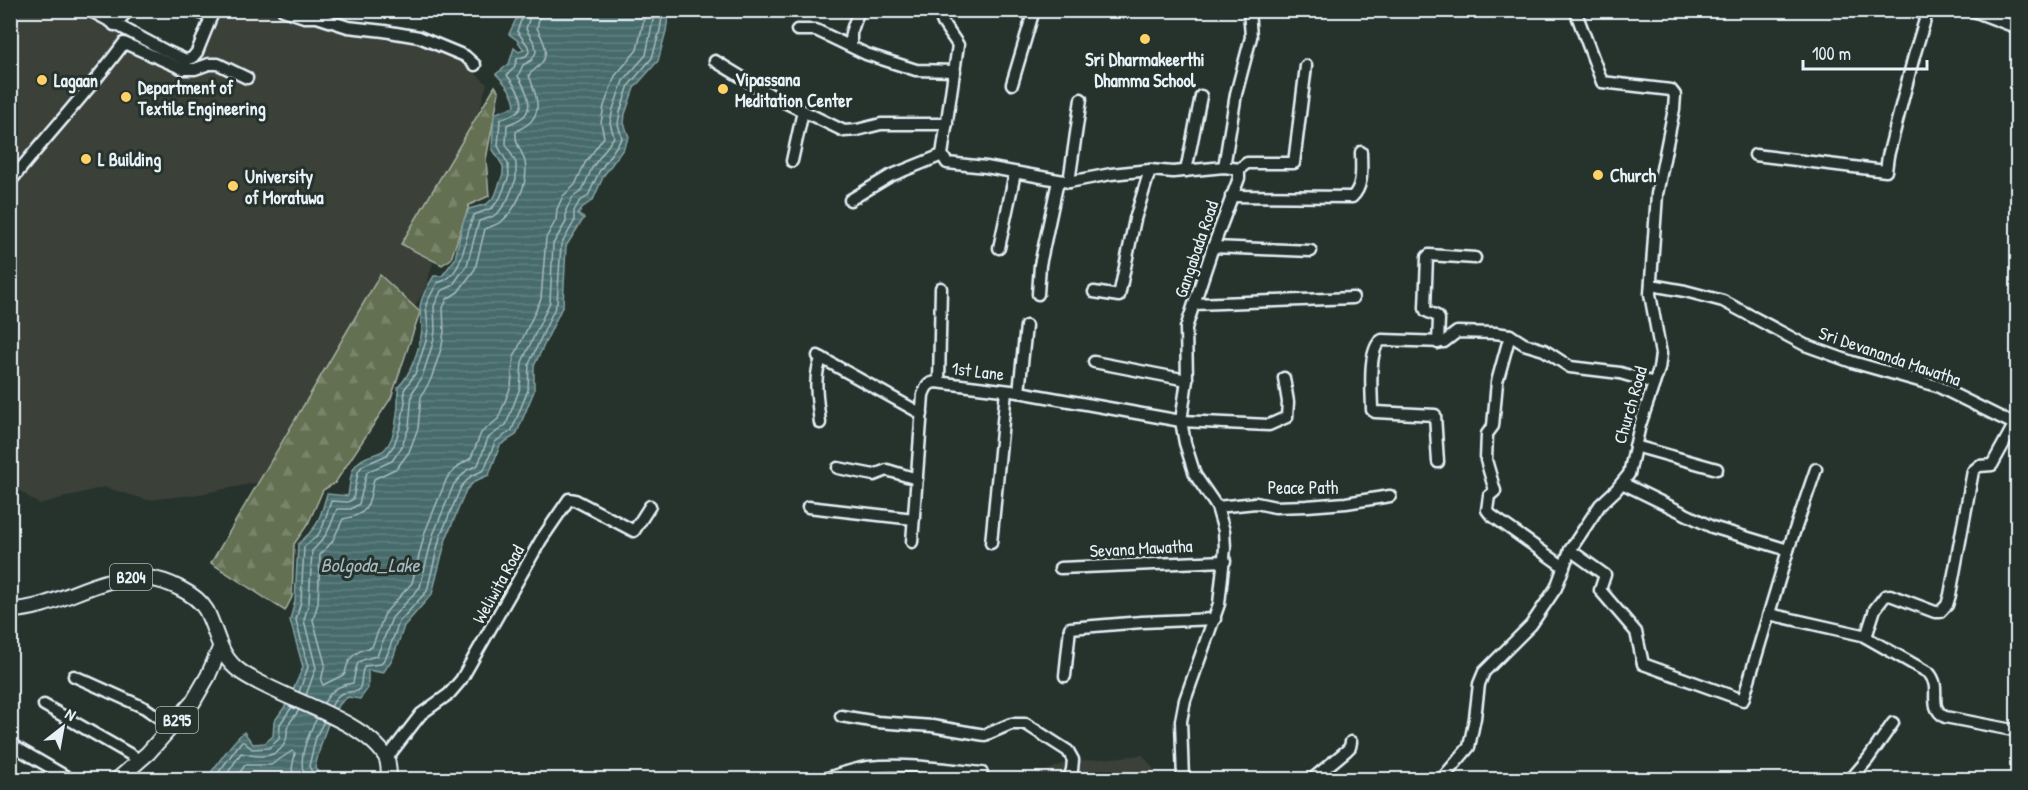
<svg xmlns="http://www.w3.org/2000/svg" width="2028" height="790" font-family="'Patrick Hand',sans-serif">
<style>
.built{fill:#3a4039}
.forest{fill:url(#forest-firs);stroke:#a6b0a4;stroke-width:1.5}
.water{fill:url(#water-rules);stroke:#87a1a3;stroke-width:1.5}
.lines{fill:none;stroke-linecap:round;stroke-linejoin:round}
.shore{stroke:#a8bbc0;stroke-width:1.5}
.minor-casing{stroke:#e8f1f8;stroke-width:15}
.major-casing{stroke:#e8f1f8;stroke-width:18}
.minor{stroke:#26332d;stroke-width:10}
.major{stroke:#26332d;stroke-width:14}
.poi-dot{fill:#ffd166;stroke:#26332d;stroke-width:2}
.labels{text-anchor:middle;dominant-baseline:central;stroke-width:6;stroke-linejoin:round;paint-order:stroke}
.shield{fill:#26332d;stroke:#aeb8bb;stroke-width:1.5}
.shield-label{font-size:16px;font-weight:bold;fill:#e8f1f8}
.poi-label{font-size:18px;font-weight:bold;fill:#e8f1f8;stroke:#26332d;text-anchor:start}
.street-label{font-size:18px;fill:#e8f1f8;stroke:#26332d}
.water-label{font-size:20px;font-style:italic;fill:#a8bbc0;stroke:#26332d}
</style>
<defs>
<pattern id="forest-firs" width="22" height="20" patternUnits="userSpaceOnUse" patternTransform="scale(1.5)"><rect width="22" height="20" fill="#637051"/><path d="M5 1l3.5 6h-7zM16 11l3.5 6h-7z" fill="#79856b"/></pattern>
<pattern id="water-rules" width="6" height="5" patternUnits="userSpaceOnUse" patternTransform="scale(1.5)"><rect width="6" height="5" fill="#476b6b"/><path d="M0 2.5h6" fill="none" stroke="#628181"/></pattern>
</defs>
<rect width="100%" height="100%" fill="#26332d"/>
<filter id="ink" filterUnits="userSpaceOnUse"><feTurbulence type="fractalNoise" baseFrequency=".0167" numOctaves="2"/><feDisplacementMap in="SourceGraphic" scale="12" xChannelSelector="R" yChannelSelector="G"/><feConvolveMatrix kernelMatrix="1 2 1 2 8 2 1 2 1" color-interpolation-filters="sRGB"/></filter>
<g filter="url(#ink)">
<!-- built -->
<g class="built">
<polygon points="10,11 84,11 187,57 202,48 216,11 274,11 310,22 417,42 463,62 487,84 425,289 317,471 194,495 147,500 104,487 39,504 11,485"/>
<polygon points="1143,755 1161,779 1023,780 1068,762"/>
</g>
<!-- forest -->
<g class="forest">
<polygon points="495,86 499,92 486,159 489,196 469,205 451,259 442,265 401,244"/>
<polygon points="380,275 420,312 391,398 335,483 323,490 308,524 294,544 292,597 285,611 211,563"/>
</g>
<!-- water -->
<path class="water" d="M520,11H669L666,31L658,61L634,88L625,114L624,123L629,137L623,149L604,175L593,200L583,207L578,215L584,218L566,246L563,305L534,366V391L516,435L500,445L489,475L475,481L466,490L446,539L432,594L404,626L393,658L383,673L368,670V688L360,699L348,697C329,708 320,747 315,767L323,779L205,780C219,764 228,745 244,732L253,744L265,743L273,736L274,722L288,702L303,667L290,620L295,601L298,544C320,525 319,520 327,494L348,496C351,478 349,465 367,457C372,455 380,453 384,450C397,438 399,403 398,387C410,377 420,347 422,330C422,321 418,310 421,302C423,293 429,284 434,276H442L455,259L463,222L469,209L487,204L495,196L503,174V166L492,148L494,114L515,106C514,92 505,84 496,74L509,64L514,48L519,52L524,50L517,40L509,34Z"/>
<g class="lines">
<!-- shore -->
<g class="shore">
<path d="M541,10L537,28C543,40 551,53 540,65C536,69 532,71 529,75C534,91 545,111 528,124C524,127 519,129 516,132C515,146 522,149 525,162C529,182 517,208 502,221C497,225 491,226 485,229L475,269L458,292L447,299L443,308L444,331L442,346L431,379L421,397L418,428L409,452L397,468L374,479C368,503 372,514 343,519L332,542L320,555L318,603L313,620L325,664L321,681L323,685L345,674C348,656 356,651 372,647L385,613L412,583L425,532L447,478L460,465L471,458L481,433L498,419L511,386L514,357L541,299L546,238L556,220L557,209L563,196L575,185L585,163L604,137L601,123L604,106L615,76L637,50L646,10"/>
<path d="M299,692L308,667L296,620L301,601L304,547L318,535L323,526L331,501L348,502L353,499L358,472L362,466L387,455L394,445L401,425L405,402L404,390L415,374L426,341L428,329L426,304L437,283C466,277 463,237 474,215L492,208L500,198L509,176L508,164L498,146L500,120C505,116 513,116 518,111C529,101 512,83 507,75L514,68L517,59L526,56L529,52L528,46L517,31L525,10"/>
<path d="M306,695L316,668L304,620L309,602L312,551C328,535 329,530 337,509H351L359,504L367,472L392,461L401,448L409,427L412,393L422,377L433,343L435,331L434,306L441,291L452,286L467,265L479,221L492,217L498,213L507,201L516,179V163L506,144L507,125C512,122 519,121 524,116C535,105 524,86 518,76L523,65L532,60L536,52L535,44L526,29L532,10"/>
<path d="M324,703C331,690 339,685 353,683C358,659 354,662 377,656L392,618L420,587L433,535L454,484L467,470L478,465L488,438L506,425L520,388L522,362L550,302L553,244L566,222V210L573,197L582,191L592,168L614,137L610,123L613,109L623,81L646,55L655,10"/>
<path d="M331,707C339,690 343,693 358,691C364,683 359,674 365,666L381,664L387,655L399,622L427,591L440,537L461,487L471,476L484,470L495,442L512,430L528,390L529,364L557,303L561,245L574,222V211L579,202L588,196L599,172L622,138L618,124L620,112L629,85L652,58L660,30L663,10"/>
<polyline points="213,780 241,742 244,742 252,749 269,748 279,739 280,724 292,707"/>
<path d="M223,780L241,753C256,757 279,760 286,740C288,736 286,730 288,726C290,721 296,715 299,710"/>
<polyline points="235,780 245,765 271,765 292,751 295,753 292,769 296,780"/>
<path d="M307,780C295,762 308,735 317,718"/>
<polyline points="316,780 309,766 316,737 324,721"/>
</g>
<defs>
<g id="minor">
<polyline points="89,10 164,50 186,60 192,58 197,52 214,10"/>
<polyline points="194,10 211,17"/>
<polyline points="283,10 304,17 317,17 348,27 384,31 419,37 465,56 475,65"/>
<polyline points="436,10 445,13 446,10"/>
<polyline points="938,10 943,23 958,45 942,155 947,163 986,167 1069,182 1111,174 1150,170 1173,172 1224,167 1239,169 1239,178 1213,247 1186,328 1187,380 1181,421 1185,443 1195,475 1217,507 1224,531 1225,548 1219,604 1185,700 1181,721 1183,780"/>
<polyline points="1971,10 2018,28"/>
<polyline points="114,25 129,10"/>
<polyline points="797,30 816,30 866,54 916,70 955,71"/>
<polyline points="851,46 851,33 859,10"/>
<polyline points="715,61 776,98 844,131 857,130 881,124 947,124"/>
<polyline points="1012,84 1034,10"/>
<polyline points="1755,155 1886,171 1888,156 1914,56 1928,10"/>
<polyline points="792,161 803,111"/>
<polyline points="1224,167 1236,94 1251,37 1249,10"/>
<polyline points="1239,169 1247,163 1294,163 1306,66"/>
<polyline points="1186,171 1201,96"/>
<path d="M10,182C47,135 89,91 124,43L183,69H195L209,64H218L247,78"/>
<polyline points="1069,182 1081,99"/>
<path d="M1231,196L1352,197C1364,186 1361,168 1361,152"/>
<polyline points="850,200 890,176 942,155"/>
<polyline points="1213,247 1311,251"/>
<polyline points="999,248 1015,173"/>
<polyline points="1651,285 1685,291 1723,301 1805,345 1852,362 1937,386 2018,426"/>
<polyline points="1094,292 1119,296 1135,219 1150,170"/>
<polyline points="1038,294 1040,265 1058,181"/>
<polyline points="1195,304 1353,298"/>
<polyline points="1510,335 1497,382 1493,426 1487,434 1486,460 1495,491 1489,496 1487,510 1491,515 1564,567"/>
<polyline points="1438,343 1439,319 1437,316 1426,311 1425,308 1427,257 1429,255 1475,258"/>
<polyline points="818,356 922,414"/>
<polyline points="1094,362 1187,380"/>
<polyline points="939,382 941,288"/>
<polyline points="1019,392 1026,326"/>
<path d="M820,423C818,403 812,376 822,358"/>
<polyline points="1635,446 1717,469"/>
<path d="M1438,462L1435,415L1375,412L1372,410C1372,394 1367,348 1382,340L1444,342L1457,332L1495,333L1510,335L1524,344L1544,350L1570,367L1620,373L1654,383"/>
<polyline points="838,468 874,475 887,470 917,479"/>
<polyline points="1622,483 1712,527 1788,550"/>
<polyline points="808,507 914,519"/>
<polyline points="1217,507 1256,503 1275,507 1307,506 1346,503 1390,496"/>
<path d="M912,542L923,395C926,387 928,383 936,382L1019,392L1181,421L1269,425L1287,417L1288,402L1284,378"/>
<polyline points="991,543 1006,391"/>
<polyline points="1570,550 1605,575 1600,590 1636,632 1643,664 1743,700 1788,550 1816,469"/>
<polyline points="1060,568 1225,561"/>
<path d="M1769,614L1862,635L1929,673C1943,689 1926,706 1945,717L2018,731"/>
<polyline points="1866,637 1875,609 1885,596 1890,595 1935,612 1940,612 1947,605 1950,595 1973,471 1979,466 1992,465 2014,425"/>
<polyline points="74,676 145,708 171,726"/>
<polyline points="1065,676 1070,628 1142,622 1215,619"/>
<polyline points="44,705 140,760"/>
<polyline points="841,716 877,722 932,726 985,735 1011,724 1026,724 1068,751 1073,760 1072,770 1068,780"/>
<polyline points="10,744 72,780"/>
<polyline points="387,758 421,714 449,694 461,680 541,540 569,499 575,500 634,531 650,506"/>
<path d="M822,780C837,775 853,769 868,767C906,763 945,769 982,773"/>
<polyline points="1311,780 1346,751 1350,747 1351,742"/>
<polyline points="1441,780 1469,747 1475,718 1479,684 1484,672 1531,625 1556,588 1570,550 1600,505 1616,490 1629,474 1640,425 1659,369 1661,354 1650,294 1657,194 1674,109 1675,95 1671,90 1602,82 1575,10"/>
<polyline points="1850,780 1868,759 1893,723"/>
</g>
<g id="major">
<path d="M10,610C57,610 101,571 147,578C166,580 196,593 206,610C218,633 218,656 241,672C280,699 362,718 386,757C389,763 389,773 389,780"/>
<polyline points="117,780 148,753 193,702 208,676 220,648"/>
</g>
</defs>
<!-- minor casing -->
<use href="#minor" class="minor-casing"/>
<!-- major casing -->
<use href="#major" class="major-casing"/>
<!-- minor -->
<use href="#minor" class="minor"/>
<!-- major -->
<use href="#major" class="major"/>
</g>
</g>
<!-- markers -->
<g class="poi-dot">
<circle cx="1145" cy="39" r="6"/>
<circle cx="42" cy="80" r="6"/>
<circle cx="723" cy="89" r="6"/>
<circle cx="126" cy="97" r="6"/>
<circle cx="86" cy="159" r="6"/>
<circle cx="1598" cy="175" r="6"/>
<circle cx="233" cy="186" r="6"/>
</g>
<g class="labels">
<!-- shield labels -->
<g class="shield">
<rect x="110" y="564" width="42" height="26" rx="4.5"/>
<rect x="156" y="707" width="42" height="26" rx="4.5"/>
</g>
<g class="shield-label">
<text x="131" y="577">B204</text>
<text x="177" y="720">B295</text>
</g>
<!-- poi labels -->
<g class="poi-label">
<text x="1145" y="59" text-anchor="middle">Sri Dharmakeerthi<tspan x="1145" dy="21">Dhamma School</tspan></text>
<text x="735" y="79">Vipassana<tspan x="735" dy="21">Meditation Center</tspan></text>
<text x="54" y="80">Lagaan</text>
<text x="138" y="87">Department of<tspan x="138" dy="21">Textile Engineering</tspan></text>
<text x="98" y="159">L Building</text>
<text x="1610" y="175">Church</text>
<text x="245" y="176">University<tspan x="245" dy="21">of Moratuwa</tspan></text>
</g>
<!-- street labels -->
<g class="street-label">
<text transform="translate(1196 249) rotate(-71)">Gangabada Road</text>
<text transform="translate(1890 356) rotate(19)">Sri Devananda Mawatha</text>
<text transform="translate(978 371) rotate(7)">1st Lane</text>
<text transform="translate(1630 405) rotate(-74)">Church Road</text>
<text x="1303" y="487">Peace Path</text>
<text transform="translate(1141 548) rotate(-3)">Sevana Mawatha</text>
<text transform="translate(498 584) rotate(-61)">Weliwita Road</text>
</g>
<!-- water labels -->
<g class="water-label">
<text x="370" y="564">Bolgoda_Lake</text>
</g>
</g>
<!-- margin -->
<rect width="2028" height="790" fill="none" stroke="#26332d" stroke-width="36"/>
<rect x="18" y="18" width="1992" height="754" fill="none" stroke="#e8f1f8" stroke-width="2" filter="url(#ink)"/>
<!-- north arrow -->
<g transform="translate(63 727) rotate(31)" stroke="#26332d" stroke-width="4.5" paint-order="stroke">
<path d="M0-4.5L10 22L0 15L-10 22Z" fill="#e8f1f8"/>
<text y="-9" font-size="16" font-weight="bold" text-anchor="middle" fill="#e8f1f8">N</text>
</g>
<!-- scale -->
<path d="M1803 60v9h124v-9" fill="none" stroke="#e8f1f8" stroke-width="3"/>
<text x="1812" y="60" font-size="18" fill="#e8f1f8" stroke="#26332d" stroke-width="4.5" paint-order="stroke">100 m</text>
</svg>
